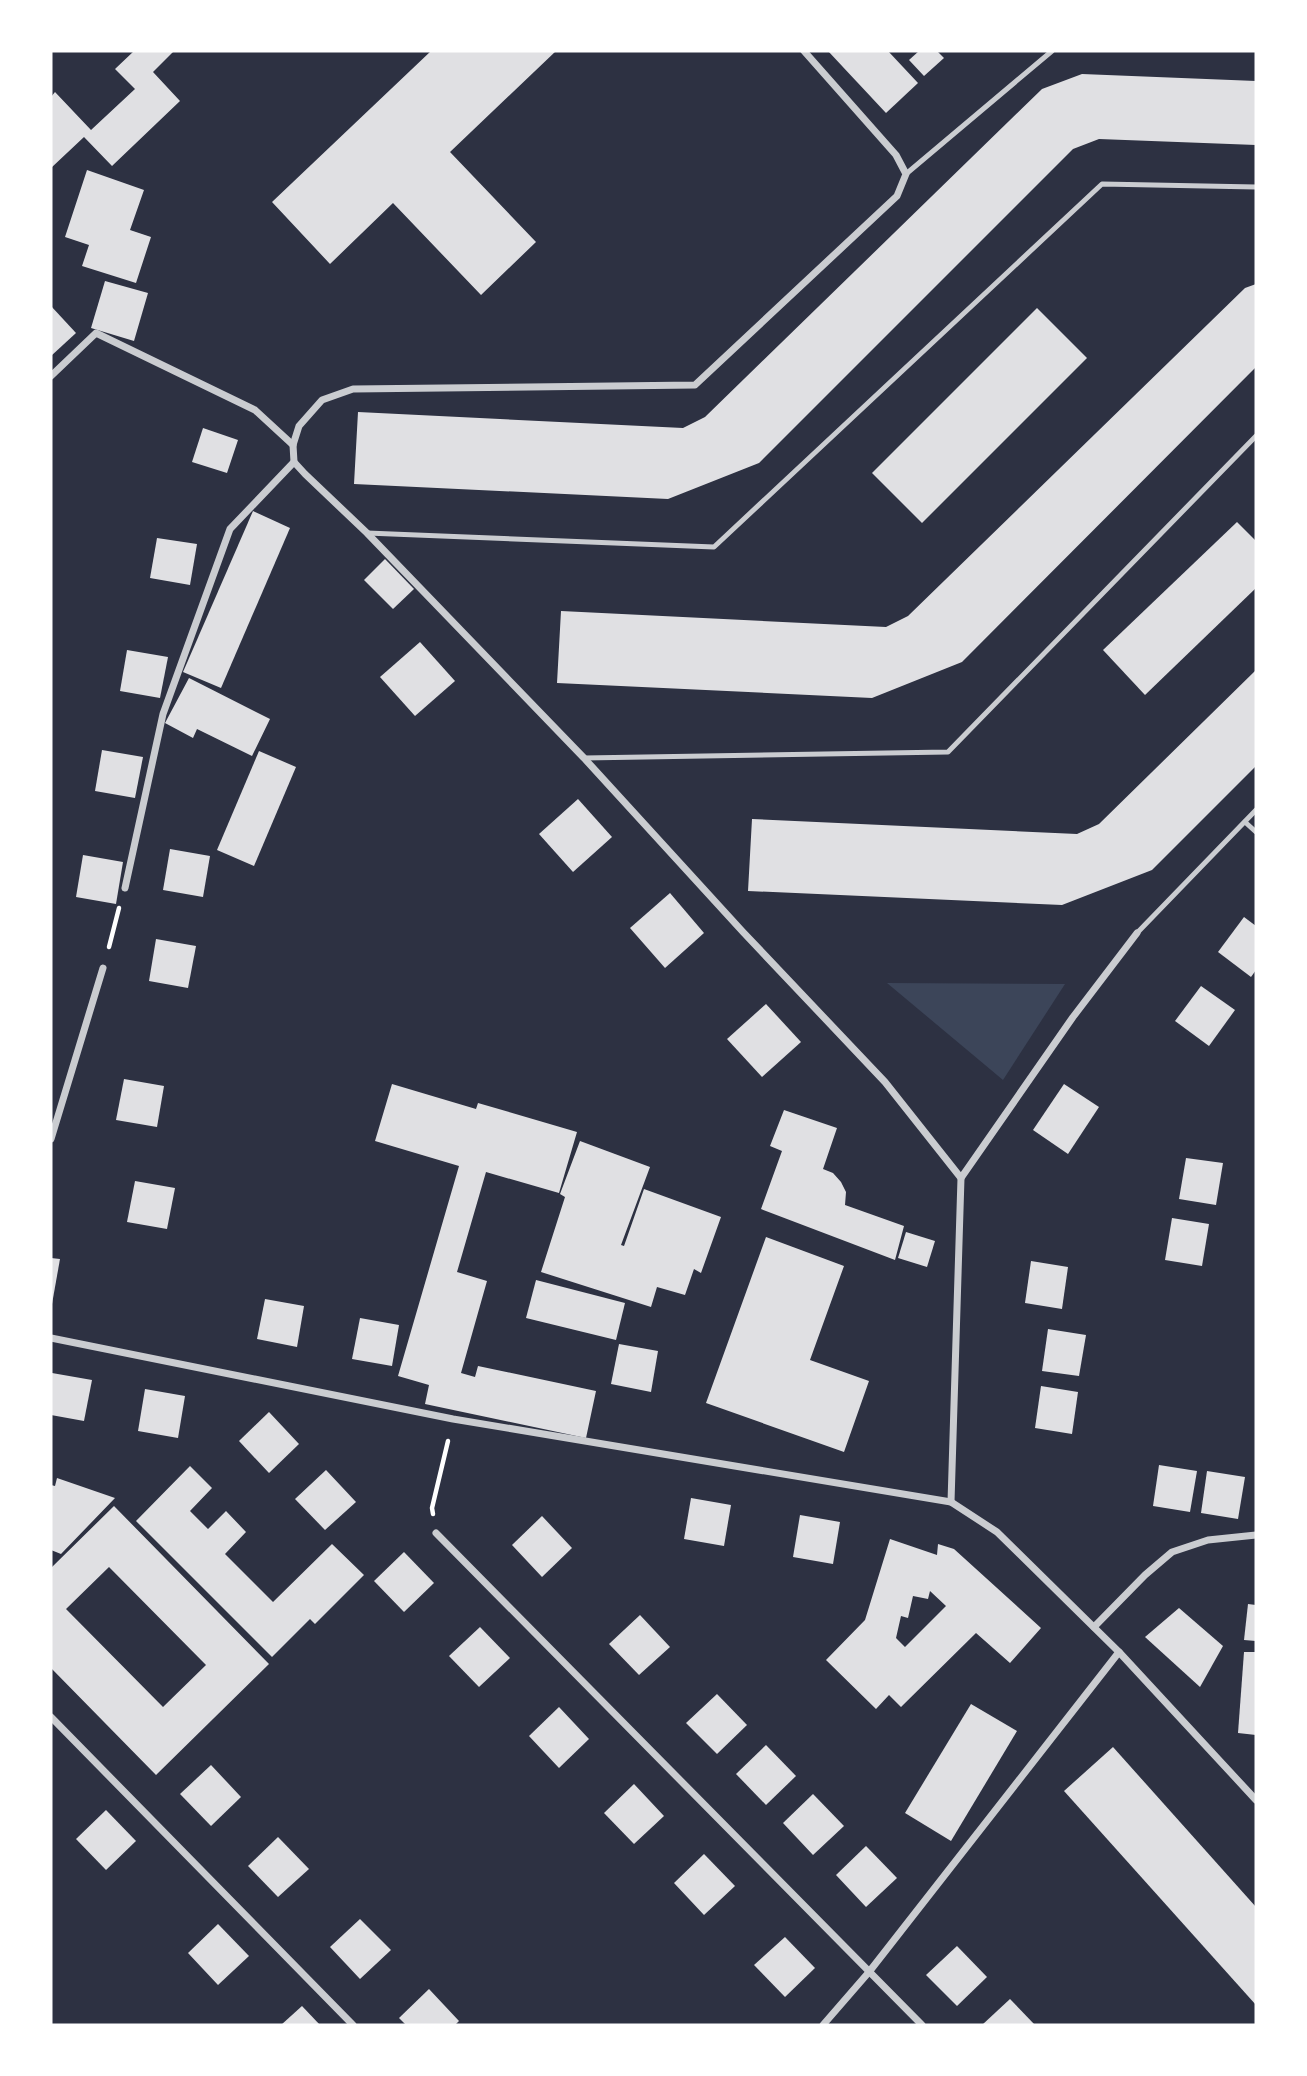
<svg xmlns="http://www.w3.org/2000/svg" width="1307" height="2076" font-family="'Roboto Condensed',sans-serif">
<style>
.green{fill:#3c4559}
.building{fill:#e0e0e3;fill-rule:evenodd}
.lines{fill:none;stroke-linecap:round;stroke-linejoin:round}
.path{stroke:#fff;stroke-width:4.5}
.service{stroke:#caccd0;stroke-width:5}
.minor{stroke:#caccd0;stroke-width:7}
</style>
<rect width="100%" height="100%" fill="#2d3142"/>
<!-- green -->
<polygon class="green" points="887,983 1065,984 1003,1080"/>
<!-- building -->
<g class="building">
<polygon points="134,51 174,51 153,72 180,101 112,166 84,137 51,168 51,97 55,92 91,130 135,89 115,69"/>
<polygon points="431,51 556,51 450,152 536,242 481,295 393,203 330,264 272,202"/>
<polygon points="828,51 888,51 918,83 886,113"/>
<polygon points="919,51 937,51 944,58 924,76 909,60"/>
<polygon points="1082,74 1256,81 1256,145 1099,139 1073,149 759,463 668,499 354,484 358,412 683,428 705,417 1042,89"/>
<polygon points="87,170 144,190 130,230 151,237 136,283 82,266 89,245 65,237"/>
<polygon points="105,281 148,293 134,341 91,328"/>
<polygon points="1256,284 1256,367 962,662 872,698 557,683 561,611 886,627 908,616 1245,288"/>
<polygon points="51,306 76,333 51,356"/>
<polygon points="1037,308 1087,358 922,523 872,473"/>
<polygon points="203,428 238,440 227,473 192,462"/>
<polygon points="253,511 290,528 221,688 183,672"/>
<polygon points="1237,522 1256,541 1256,588 1145,695 1103,650"/>
<polygon points="157,538 197,544 190,585 150,578"/>
<polygon points="385,559 414,589 393,609 364,580"/>
<polygon points="420,642 455,681 415,716 380,677"/>
<polygon points="127,650 168,657 160,698 120,691"/>
<polygon points="1256,670 1256,766 1152,870 1062,905 748,891 752,819 1077,834 1099,824"/>
<polygon points="189,678 270,719 252,756 197,729 193,738 165,723"/>
<polygon points="102,750 143,757 135,798 95,791"/>
<polygon points="259,751 296,767 254,866 217,850"/>
<polygon points="578,799 612,837 573,872 539,834"/>
<polygon points="170,849 210,856 203,897 163,890"/>
<polygon points="83,855 123,862 116,904 76,897"/>
<polygon points="670,893 704,933 665,968 630,928"/>
<polygon points="1244,917 1256,926 1256,970 1251,977 1218,952"/>
<polygon points="156,939 196,946 188,988 149,981"/>
<polygon points="1201,986 1235,1010 1209,1046 1175,1021"/>
<polygon points="766,1004 801,1042 762,1077 727,1039"/>
<polygon points="124,1079 164,1086 157,1127 116,1120"/>
<polygon points="392,1084 476,1109 478,1103 577,1132 559,1193 486,1172 457,1272 487,1281 461,1373 475,1377 478,1366 596,1391 586,1438 425,1404 429,1385 398,1376 459,1166 375,1141"/>
<polygon points="1064,1084 1099,1107 1068,1154 1033,1130"/>
<polygon points="784,1110 837,1128 823,1169 833,1173 841,1182 846,1192 845,1205 904,1226 895,1260 761,1209 782,1151 770,1146"/>
<polygon points="580,1141 650,1167 621,1245 624,1246 644,1189 721,1217 701,1273 694,1269 685,1295 657,1287 651,1307 541,1272 565,1197 560,1194"/>
<polygon points="1186,1158 1223,1163 1216,1205 1179,1199"/>
<polygon points="135,1181 175,1188 167,1229 127,1222"/>
<polygon points="1172,1218 1209,1224 1202,1266 1165,1260"/>
<polygon points="906,1232 935,1241 927,1267 898,1258"/>
<polygon points="766,1237 844,1266 810,1360 869,1381 844,1452 706,1403"/>
<polygon points="51,1258 60,1259 52,1304 51,1304"/>
<polygon points="1031,1261 1068,1267 1062,1309 1025,1303"/>
<polygon points="536,1280 625,1303 616,1340 526,1318"/>
<polygon points="265,1299 304,1306 297,1347 257,1339"/>
<polygon points="360,1318 399,1325 392,1366 352,1359"/>
<polygon points="1048,1329 1086,1335 1079,1376 1042,1371"/>
<polygon points="619,1344 658,1351 651,1392 611,1384"/>
<polygon points="52,1373 92,1380 84,1421 51,1415"/>
<polygon points="1041,1386 1078,1392 1072,1434 1035,1428"/>
<polygon points="145,1389 185,1396 178,1438 138,1431"/>
<polygon points="269,1412 299,1444 269,1473 239,1441"/>
<polygon points="1159,1465 1197,1471 1190,1512 1153,1506"/>
<polygon points="190,1466 212,1488 190,1511 208,1529 226,1511 246,1532 225,1554 273,1602 332,1544 364,1575 315,1624 310,1619 272,1657 136,1521"/>
<polygon points="326,1470 356,1502 325,1530 295,1499"/>
<polygon points="1207,1471 1245,1477 1238,1519 1201,1513"/>
<polygon points="57,1478 115,1498 61,1554 51,1550 51,1485 55,1486"/>
<polygon points="691,1498 731,1505 724,1546 684,1539"/>
<path d="M114,1506L269,1664L156,1775L51,1668V1568ZM109,1567L206,1665L163,1707L66,1609Z"/>
<polygon points="800,1515 840,1522 833,1564 793,1557"/>
<polygon points="542,1516 572,1548 542,1577 512,1545"/>
<path d="M890,1539L937,1555L938,1544L954,1549L1041,1628L1010,1663L976,1633L901,1707L889,1695L876,1709L826,1660L865,1620ZM930,1591L946,1606L905,1647L896,1638L901,1616L908,1618L913,1596L928,1599Z"/>
<polygon points="404,1552 434,1583 404,1612 374,1581"/>
<polygon points="1248,1604 1256,1605 1256,1641 1244,1640"/>
<polygon points="1179,1608 1223,1646 1200,1687 1145,1637"/>
<polygon points="640,1615 670,1647 639,1675 609,1644"/>
<polygon points="480,1627 510,1658 479,1687 449,1656"/>
<polygon points="1244,1652 1256,1652 1256,1735 1238,1733"/>
<polygon points="717,1694 747,1725 717,1754 686,1723"/>
<polygon points="971,1704 1017,1731 951,1841 905,1813"/>
<polygon points="559,1707 589,1739 559,1768 529,1736"/>
<polygon points="766,1745 796,1776 766,1805 736,1774"/>
<polygon points="1113,1747 1256,1907 1256,2005 1064,1791"/>
<polygon points="211,1765 241,1797 211,1826 180,1794"/>
<polygon points="634,1784 664,1816 634,1844 604,1813"/>
<polygon points="813,1794 844,1826 813,1855 783,1823"/>
<polygon points="106,1810 136,1841 106,1870 76,1839"/>
<polygon points="278,1837 309,1869 278,1897 248,1866"/>
<polygon points="866,1846 897,1878 866,1907 836,1875"/>
<polygon points="704,1854 735,1886 704,1915 674,1883"/>
<polygon points="360,1919 391,1950 360,1979 330,1947"/>
<polygon points="218,1924 249,1956 218,1985 188,1953"/>
<polygon points="785,1937 815,1968 785,1997 754,1965"/>
<polygon points="957,1946 987,1977 957,2006 926,1975"/>
<polygon points="429,1989 459,2021 455,2025 406,2025 399,2018"/>
<polygon points="1010,1999 1035,2025 982,2025"/>
<polygon points="302,2006 320,2025 281,2025"/>
</g>
<g class="lines">
<!-- path -->
<g class="path">
<polyline points="109,947 119,908"/>
<polyline points="433,1514 432,1508 448,1441"/>
</g>
<!-- service -->
<g class="service">
<polyline points="906,174 1052,51"/>
<polyline points="367,533 714,547 1102,184 1256,187"/>
<polyline points="584,758 948,752 1256,436"/>
<polyline points="1245,822 1256,832"/>
<polyline points="1137,933 1256,810"/>
</g>
<!-- minor -->
<g class="minor">
<polyline points="804,51 896,155 906,174 897,196 695,385 353,389 322,400 299,426 293,445 294,462 305,474 367,533 584,758 743,932 885,1082 961,1178 951,1502"/>
<polyline points="51,376 96,333 255,410 293,445"/>
<polyline points="125,888 163,714 230,529 294,462"/>
<polyline points="51,1139 103,968"/>
<polyline points="961,1178 1073,1017 1137,933"/>
<polyline points="51,1338 453,1419 951,1502 997,1532 1119,1652 1256,1800"/>
<polyline points="436,1533 922,2025"/>
<polyline points="1094,1627 1145,1575 1172,1552 1208,1540 1256,1535"/>
<polyline points="51,1717 353,2025"/>
<polyline points="823,2025 869,1972 1119,1652"/>
</g>
</g>
<!-- border -->
<rect width="1307" height="2076" fill="none" stroke="#ffffff" stroke-width="105"/>
</svg>
